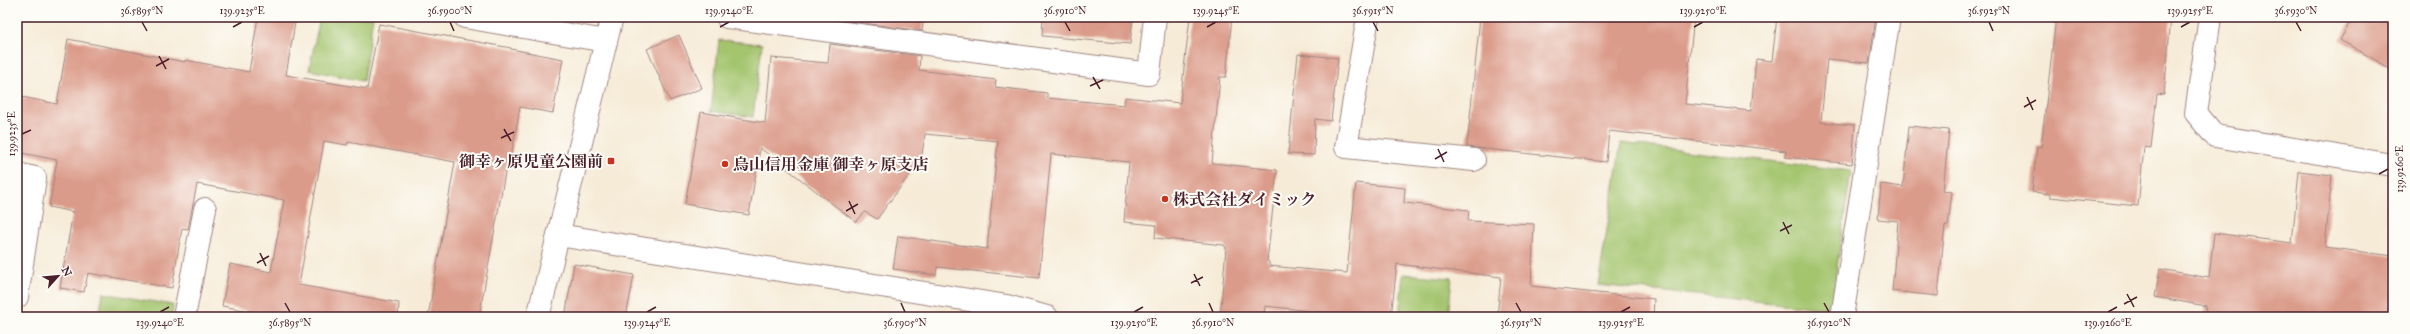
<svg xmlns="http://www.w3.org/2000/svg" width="2410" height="334" font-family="'IM FELL Great Primer','Noto Serif JP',serif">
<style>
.green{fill:#a4c56e;stroke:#77724c}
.building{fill:#db9b8a}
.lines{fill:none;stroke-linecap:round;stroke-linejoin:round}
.minor-casing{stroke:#a08581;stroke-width:24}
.minor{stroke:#fff;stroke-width:22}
.ticks{fill:none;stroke:#4a1f2b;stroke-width:1.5}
.poi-dot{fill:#c8321e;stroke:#fdfcf7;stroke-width:1.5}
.labels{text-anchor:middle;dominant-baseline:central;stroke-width:4;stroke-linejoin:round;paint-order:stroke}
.poi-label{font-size:16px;font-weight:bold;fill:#4a1f2b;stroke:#fdfcf7;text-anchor:start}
.neatline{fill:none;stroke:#4a1f2b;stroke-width:1.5}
.ticks-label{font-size:10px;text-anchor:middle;fill:#4a1f2b}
</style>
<rect width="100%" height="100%" fill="#fdfcf7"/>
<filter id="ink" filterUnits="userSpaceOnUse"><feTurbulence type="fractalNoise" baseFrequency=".025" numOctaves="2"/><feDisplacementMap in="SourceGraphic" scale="8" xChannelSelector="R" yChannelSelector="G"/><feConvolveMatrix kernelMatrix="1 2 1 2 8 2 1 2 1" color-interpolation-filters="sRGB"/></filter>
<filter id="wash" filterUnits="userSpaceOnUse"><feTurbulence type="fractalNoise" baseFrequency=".012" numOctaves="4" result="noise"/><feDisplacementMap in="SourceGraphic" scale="16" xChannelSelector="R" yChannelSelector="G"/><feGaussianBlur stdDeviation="0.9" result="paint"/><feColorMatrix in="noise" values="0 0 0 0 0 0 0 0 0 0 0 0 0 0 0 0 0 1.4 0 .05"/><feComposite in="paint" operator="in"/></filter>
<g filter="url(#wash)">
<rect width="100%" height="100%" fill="#f6ebd7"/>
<!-- green -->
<g class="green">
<polygon points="320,17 373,17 363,81 309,70"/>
<polygon points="719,40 762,44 753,117 711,111"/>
<polygon points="1621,143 1851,171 1831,309 1598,285"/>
<polygon points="1403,274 1452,278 1448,317 1399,317"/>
<polygon points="103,293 173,305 172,317 99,317"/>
</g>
<g id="blocks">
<!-- building -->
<g class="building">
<polygon points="258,17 296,17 286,75 367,89 379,24 511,48 511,49 563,59 553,113 520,107 510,162 507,162 479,317 428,317 455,162 348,142 347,145 324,141 299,285 399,303 398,317 282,317 222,306 230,264 271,272 284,200 197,184 188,229 182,228 172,288 88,273 84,292 60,288 73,212 49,207 57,160 17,152 17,96 57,104 68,39 185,62 185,60 249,72"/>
<polygon points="833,17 924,17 922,31 833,19"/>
<polygon points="1043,17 1133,17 1130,44 1042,36"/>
<polygon points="1190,17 1232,17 1226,77 1220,77 1212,163 1277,170 1267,261 1269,262 1269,266 1347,273 1356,183 1405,188 1404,203 1469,210 1468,221 1534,224 1531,286 1654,299 1653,317 1497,317 1501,277 1397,264 1391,317 1349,317 1349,315 1265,306 1264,317 1220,317 1226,248 1224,245 1155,238 1156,225 1124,222 1129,162 1051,154 1039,278 937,267 936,275 893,269 898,236 987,249 998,141 925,134 920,168 915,167 877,219 865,212 856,222 760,148 749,215 685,204 701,112 765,123 771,58 828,63 830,44 920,56 919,70 996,80 995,87 1047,93 1047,98 1124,105 1125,97 1180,103"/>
<polygon points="1480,17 1694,17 1685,104 1751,111 1756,59 1772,61 1777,17 1876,17 1869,63 1827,59 1821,122 1855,125 1852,164 1785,157 1786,151 1609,131 1606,162 1467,147"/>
<polygon points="2056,17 2171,17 2164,95 2157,94 2151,148 2144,147 2138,206 2050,197 2050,194 2032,192 2037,146 2041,147"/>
<polygon points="2353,17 2393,17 2393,70 2340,40"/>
<polygon points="679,35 702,88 670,101 647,49"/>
<polygon points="1298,54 1338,58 1331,121 1315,119 1314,155 1288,154"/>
<polygon points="1909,126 1949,130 1943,191 1952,192 1948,226 1945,225 1938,296 1892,291 1898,221 1878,219 1881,184 1903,187"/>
<polygon points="2299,171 2332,175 2325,247 2393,256 2393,317 2204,317 2206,306 2155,297 2160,269 2209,278 2214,233 2292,243"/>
<polygon points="574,264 634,275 626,317 565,317"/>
</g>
</g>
</g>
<g filter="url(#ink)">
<use href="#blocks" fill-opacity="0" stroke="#a08581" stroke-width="1"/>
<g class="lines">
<defs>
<g id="minor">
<polyline points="465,17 606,41"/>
<polyline points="727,17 1149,74 1155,17"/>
<polyline points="1368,17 1346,147 1474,160"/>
<polyline points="2210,17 2196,113 2215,136 2386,164"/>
<polyline points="17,174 35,178 17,297"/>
<polyline points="558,235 1007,306 1047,317"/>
<polyline points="184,317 205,209"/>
<polyline points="538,317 612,17"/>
<polyline points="1842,317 1889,17"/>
</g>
</defs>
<!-- minor casing -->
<use href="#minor" class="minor-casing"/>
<!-- minor -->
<use href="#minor" class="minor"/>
</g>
</g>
<!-- ticks -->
<path class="ticks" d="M142,22L147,31M450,22L454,31M1065,22L1070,31M1373,22L1378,31M1989,22L1993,31M2296,22L2301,31M233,27L242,22M720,27L729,22M1207,27L1216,22M1694,27L1703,22M2181,27L2190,22M159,56L166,69M156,66L169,59M1093,77L1100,89M1090,86L1103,80M2027,97L2033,110M2024,107L2036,100M504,129L511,141M22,134L31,130M501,138L514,132M1438,149L1444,162M1435,159L1447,152M2379,174L2388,169M849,201L855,214M846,211L858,204M1783,222L1789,234M1780,231L1792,225M260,253L266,266M257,263L269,256M1194,274L1200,286M1191,283L1203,277M2127,294L2134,307M285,303L290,312M901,303L905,312M1209,303L1213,312M1516,303L1521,312M1824,303L1829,312M2124,304L2137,297M160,312L169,307M647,312L656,307M1134,312L1143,307M1621,312L1630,307M2108,312L2117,307"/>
<!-- markers -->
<g class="poi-dot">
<rect x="607" y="157" width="8" height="8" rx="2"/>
<circle cx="725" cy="164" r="4"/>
<circle cx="1165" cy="199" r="4"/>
</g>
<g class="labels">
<!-- poi labels -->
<g class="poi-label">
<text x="603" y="161" text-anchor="end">御幸ヶ原児童公園前</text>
<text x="733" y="164">烏山信用金庫 御幸ヶ原支店</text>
<text x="1173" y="199">株式会社ダイミック</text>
</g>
</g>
<!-- margin -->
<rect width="2410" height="334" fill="none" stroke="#fdfcf7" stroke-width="44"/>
<!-- north arrow -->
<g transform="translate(58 276) rotate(63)" stroke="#fdfcf7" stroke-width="3" paint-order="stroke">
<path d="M0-3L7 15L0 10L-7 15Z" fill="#4a1f2b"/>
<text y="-6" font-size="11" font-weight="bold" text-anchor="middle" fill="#4a1f2b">N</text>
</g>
<rect x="22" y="22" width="2366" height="290" class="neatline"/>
<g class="ticks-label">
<text x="142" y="14">36.5895°N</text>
<text x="242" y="14">139.9235°E</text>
<text x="450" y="14">36.5900°N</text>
<text x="729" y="14">139.9240°E</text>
<text x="1065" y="14">36.5910°N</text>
<text x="1216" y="14">139.9245°E</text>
<text x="1373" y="14">36.5915°N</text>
<text x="1703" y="14">139.9250°E</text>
<text x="1989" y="14">36.5925°N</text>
<text x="2190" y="14">139.9255°E</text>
<text x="2296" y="14">36.5930°N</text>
<text transform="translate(11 134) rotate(-90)" y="4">139.9235°E</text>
<text transform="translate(2399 169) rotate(-90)" y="4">139.9260°E</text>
<text x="160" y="326">139.9240°E</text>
<text x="290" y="326">36.5895°N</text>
<text x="647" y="326">139.9245°E</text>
<text x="905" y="326">36.5905°N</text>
<text x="1134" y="326">139.9250°E</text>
<text x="1213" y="326">36.5910°N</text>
<text x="1521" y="326">36.5915°N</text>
<text x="1621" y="326">139.9255°E</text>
<text x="1829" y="326">36.5920°N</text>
<text x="2108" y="326">139.9260°E</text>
</g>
</svg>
